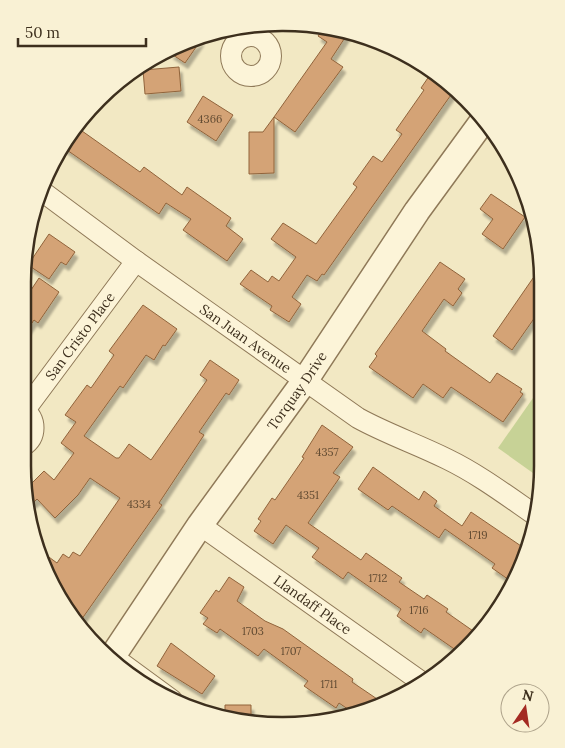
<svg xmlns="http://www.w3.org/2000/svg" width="565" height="748" font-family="Lora,serif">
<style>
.green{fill:#c7d296}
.building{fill:#d4a376;stroke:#90633b;filter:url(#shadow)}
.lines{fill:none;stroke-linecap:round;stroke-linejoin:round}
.minor-casing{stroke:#8f7958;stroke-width:22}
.tertiary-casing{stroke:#8f7958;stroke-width:28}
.minor{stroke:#fcf4d8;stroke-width:20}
.tertiary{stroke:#fcf4d8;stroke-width:25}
.labels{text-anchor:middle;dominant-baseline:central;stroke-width:4.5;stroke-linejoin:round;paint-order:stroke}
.number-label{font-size:11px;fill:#634c33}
.street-label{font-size:14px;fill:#3d2f1d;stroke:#f9f1d4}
.rim{fill:none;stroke:#3d2f1d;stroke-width:2.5}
</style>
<defs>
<filter id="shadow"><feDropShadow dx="3" dy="5.5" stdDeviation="1" flood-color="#0004"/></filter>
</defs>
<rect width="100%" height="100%" fill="#f2e8c3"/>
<!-- green -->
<polygon class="green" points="540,388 540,478 498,448"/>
<!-- building -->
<g class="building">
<polygon points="324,27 333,27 348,33 331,59 343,67 295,132 274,117 327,42 318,36"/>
<polygon points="201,40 185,63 170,53 181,49"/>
<polygon points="179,67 181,91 145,94 143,70"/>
<polygon points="432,72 453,92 324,275 322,274 317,281 307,275 292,297 301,304 289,322 270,310 272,306 240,284 251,270 268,282 272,276 279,281 296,257 271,239 283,223 316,244 357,187 353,184 373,156 382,162 402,134 396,130 424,90 421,88"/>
<polygon points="203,96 233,115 216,141 187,122"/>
<polygon points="274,117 274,173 249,174 249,132 263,132"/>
<polygon points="75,126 140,172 144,167 182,195 187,187 231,218 226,226 243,239 227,261 183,230 191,219 166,203 159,214 64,148"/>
<polygon points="491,194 525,217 503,249 482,234 493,219 480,209"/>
<polygon points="49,234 75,252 66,265 61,262 49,279 28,265"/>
<polygon points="440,262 465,279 458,289 462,293 453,306 444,299 422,331 446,349 445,351 490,383 497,373 522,389 520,392 523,394 503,422 451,387 443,398 423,384 413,398 369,367 377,356 375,354"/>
<polygon points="540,268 540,310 512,350 493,336"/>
<polygon points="39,278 59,292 38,323 34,320 23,336 23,302"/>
<polygon points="143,305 177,329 165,346 163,345 154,360 146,355 123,388 120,386 84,436 116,458 119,458 129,444 151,460 207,380 200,375 210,360 239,380 229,395 226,393 199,432 204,435 159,503 162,505 79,623 57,596 38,549 57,563 63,554 69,558 73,552 80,556 120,498 90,478 78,495 55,518 37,499 33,503 27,497 26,489 44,471 54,480 74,453 61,443 76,422 65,415 87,385 91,388 114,355 109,351"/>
<polygon points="322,425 353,447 333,473 340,477 308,523 361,560 366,553 402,578 399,582 424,599 427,595 448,609 446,612 476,633 460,653 424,628 421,633 397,616 401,609 348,572 343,579 312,557 319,548 286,525 273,544 254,531 261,521 258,519 272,498 275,500 304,458 302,457"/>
<polygon points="373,467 419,500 424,491 437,501 434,506 462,526 471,512 524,548 512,582 492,568 495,564 445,529 439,538 392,506 388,510 358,489"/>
<polygon points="229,577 244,587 237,601 265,621 283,629 353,679 352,682 383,703 366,712 355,714 339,703 336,708 304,686 308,681 264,649 258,656 220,629 217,633 203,624 208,618 200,613 216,590 219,592"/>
<polygon points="171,643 215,676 202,694 157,666"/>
<polygon points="225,705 251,705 251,722 225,718"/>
</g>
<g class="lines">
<defs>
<g id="minor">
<circle cx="251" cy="56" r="20"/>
<path id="s1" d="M43,192L136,261L358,418C387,434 417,444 447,459C478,474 506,495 535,515"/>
<path id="s2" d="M25,410L136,261"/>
<path d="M23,446C37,437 37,419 23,409"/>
<path id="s3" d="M200,525L423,683"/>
<polyline points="112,656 172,700"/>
</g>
<g id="tertiary">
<path id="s4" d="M110,660L200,525L304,382L417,211L482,122"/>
</g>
</defs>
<!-- minor casing -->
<use href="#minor" class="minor-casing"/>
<!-- tertiary casing -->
<use href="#tertiary" class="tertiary-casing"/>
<!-- minor -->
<use href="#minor" class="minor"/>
<!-- tertiary -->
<use href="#tertiary" class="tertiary"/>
</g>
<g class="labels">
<!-- number labels -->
<g class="number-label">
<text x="210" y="119">4366</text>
<text x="327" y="452">4357</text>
<text x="308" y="495">4351</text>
<text x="139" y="504">4334</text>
<text x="478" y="535">1719</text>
<text x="378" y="578">1712</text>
<text x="419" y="610">1716</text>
<text x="253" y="631">1703</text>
<text x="291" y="651">1707</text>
<text x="329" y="684">1711</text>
</g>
<!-- street labels -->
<g class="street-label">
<text stroke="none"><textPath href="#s2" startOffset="92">San Cristo Place</textPath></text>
<text stroke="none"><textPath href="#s1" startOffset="250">San Juan Avenue</textPath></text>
<text stroke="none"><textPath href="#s4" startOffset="328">Torquay Drive</textPath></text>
<text stroke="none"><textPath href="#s3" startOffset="138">Llandaff Place</textPath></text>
</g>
</g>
<!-- crop -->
<path d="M0 0H565V748H0ZM282 31H283A251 251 0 0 1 534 282V466A251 251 0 0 1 283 717H282A251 251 0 0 1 31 466V282A251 251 0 0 1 282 31Z" fill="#f9f1d4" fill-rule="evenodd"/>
<path class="rim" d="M282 31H283A251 251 0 0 1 534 282V466A251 251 0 0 1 283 717H282A251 251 0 0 1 31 466V282A251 251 0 0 1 282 31Z"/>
<!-- north arrow -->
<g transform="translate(525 708) rotate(13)"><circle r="24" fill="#f9f1d4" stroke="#aea38b"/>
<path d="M0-4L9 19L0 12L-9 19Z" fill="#a42a22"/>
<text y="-8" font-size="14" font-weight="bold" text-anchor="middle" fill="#3d2f1d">N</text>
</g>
<!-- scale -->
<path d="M18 38v8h128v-8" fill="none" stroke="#3d2f1d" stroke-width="2.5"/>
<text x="25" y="38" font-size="15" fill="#3d2f1d" stroke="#f9f1d4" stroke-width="4" paint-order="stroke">50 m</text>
</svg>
